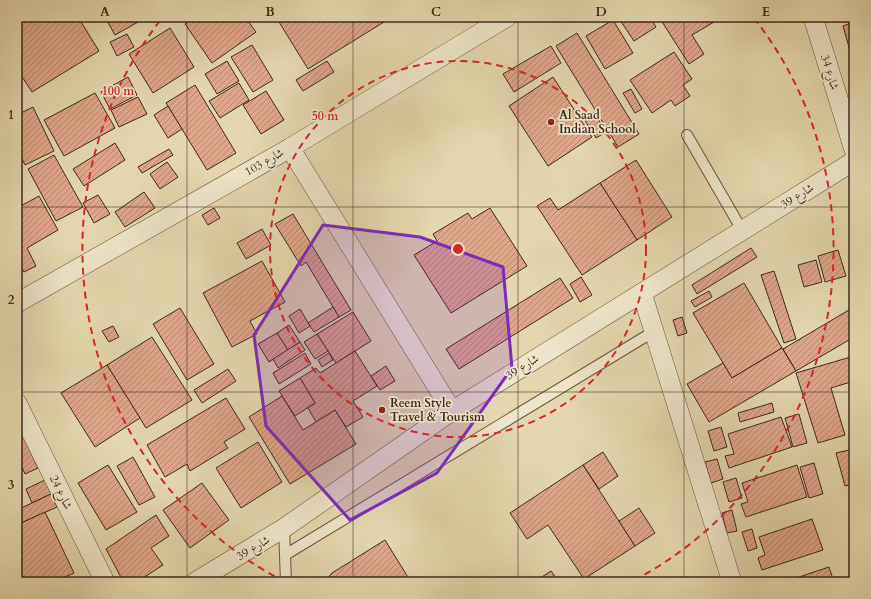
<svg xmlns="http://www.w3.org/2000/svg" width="871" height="599" font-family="Cardo,Amiri,serif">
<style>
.building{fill:url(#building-hatch);stroke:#3f291e}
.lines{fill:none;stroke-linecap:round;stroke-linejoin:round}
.lane-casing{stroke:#685442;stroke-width:12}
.street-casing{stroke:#685442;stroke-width:20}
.lane{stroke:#ede5ca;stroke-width:10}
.street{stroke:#ede5ca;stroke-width:19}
.marked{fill:#7b2cbf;fill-opacity:0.2;stroke:#7b2cbf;stroke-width:3;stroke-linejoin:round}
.grid{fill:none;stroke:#3f291e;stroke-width:1;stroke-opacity:0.55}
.ring{fill:none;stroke:#d62828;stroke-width:2;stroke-dasharray:7 5}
.poi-dot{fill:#8f2418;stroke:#ede5ca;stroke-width:1.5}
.labels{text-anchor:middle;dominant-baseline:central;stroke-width:3.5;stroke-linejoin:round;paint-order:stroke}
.street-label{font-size:12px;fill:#3f291e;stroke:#ede5ca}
.poi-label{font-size:12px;font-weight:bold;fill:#3f291e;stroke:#ede5ca;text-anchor:start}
.centre{fill:#d62828;stroke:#ede5ca;stroke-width:2}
.ring-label{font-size:12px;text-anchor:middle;font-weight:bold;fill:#d62828;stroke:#ede5ca;stroke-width:3.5;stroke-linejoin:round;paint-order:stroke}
.neatline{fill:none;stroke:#3f291e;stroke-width:1.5}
.grid-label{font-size:13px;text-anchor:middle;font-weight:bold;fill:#3f291e}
</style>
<defs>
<pattern id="building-hatch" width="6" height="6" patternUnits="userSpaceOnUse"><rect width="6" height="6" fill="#dea78a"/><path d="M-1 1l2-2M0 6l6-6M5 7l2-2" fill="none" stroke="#b58870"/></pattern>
</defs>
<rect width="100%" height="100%" fill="#e4d7ad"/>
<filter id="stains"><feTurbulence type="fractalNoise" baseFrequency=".005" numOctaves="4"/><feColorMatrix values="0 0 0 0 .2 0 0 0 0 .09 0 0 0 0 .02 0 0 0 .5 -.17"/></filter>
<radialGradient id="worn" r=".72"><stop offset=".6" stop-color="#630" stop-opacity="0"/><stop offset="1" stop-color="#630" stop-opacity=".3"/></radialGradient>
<!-- building -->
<g class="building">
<polygon points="17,17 78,17 99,51 32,92 17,69"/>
<polygon points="105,17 147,17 115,35"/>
<polygon points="194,17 245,17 256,32 212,63 185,24"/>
<polygon points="276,17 382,17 384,22 308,69"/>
<polygon points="618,17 650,17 656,27 634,41"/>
<polygon points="659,17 711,17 714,22 692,35 704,54 689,64"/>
<polygon points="613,20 633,53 605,69 586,36"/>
<polygon points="854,22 854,65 843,26"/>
<polygon points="170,28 194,67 153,93 129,54"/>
<polygon points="577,33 639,134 618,147 556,46"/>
<polygon points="127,34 134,47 117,56 110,42"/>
<polygon points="252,45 273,80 253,92 231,57"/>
<polygon points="551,46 561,63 514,92 503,74"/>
<polygon points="674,52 692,79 683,85 690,96 675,106 671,100 652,113 630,80"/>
<polygon points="227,61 239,81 217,94 205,74"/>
<polygon points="327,61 334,72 303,91 296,80"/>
<polygon points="128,77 137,95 110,109 101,92"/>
<polygon points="553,77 592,137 548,166 509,106"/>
<polygon points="239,83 249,100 220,118 209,101"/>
<polygon points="195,85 236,153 207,170 166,103"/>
<polygon points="631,89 642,109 635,113 623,93"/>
<polygon points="266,91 284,120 261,134 243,105"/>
<polygon points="95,93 115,128 64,156 44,120"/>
<polygon points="138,97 147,114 119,127 111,110"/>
<polygon points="168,106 182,129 168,138 154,115"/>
<polygon points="33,107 54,151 25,165 17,148 17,115"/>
<polygon points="594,112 606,132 596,138 584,119"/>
<polygon points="115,143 125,160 84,186 73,169"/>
<polygon points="169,149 173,155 142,173 138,167"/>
<polygon points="54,155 83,207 56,221 28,169"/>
<polygon points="636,160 672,217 637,240 600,183"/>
<polygon points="167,162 178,177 160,189 150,174"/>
<polygon points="600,183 637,240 582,275 537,206 550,198 558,210"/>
<polygon points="17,190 20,200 17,201"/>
<polygon points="144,192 155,208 125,227 115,212"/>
<polygon points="98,195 110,214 94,223 83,203"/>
<polygon points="39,196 58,230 27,248 36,266 24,272 17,259 17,208"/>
<polygon points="214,208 220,218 208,225 202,215"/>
<polygon points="490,208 527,266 451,313 414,255 437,241 433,234 468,213 472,219"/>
<polygon points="293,214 351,310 339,317 306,262 301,266 275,224"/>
<polygon points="262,229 271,245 246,259 237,243"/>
<polygon points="751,248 757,257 697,294 692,285"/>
<polygon points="838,250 846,276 825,282 818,256"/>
<polygon points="854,254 854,269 850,255"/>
<polygon points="816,260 822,282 804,287 798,265"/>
<polygon points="262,261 285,302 250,321 257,334 232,347 203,293"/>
<polygon points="774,271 796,339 784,343 761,275"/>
<polygon points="581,277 592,295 580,302 570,284"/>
<polygon points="560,278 573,298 459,369 446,349"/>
<polygon points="744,283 782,348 732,378 693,313"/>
<polygon points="709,291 712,297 695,307 691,301"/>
<polygon points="333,307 339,317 314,332 308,323"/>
<polygon points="854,307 854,337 796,371 783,349"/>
<polygon points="180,308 214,364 187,380 153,324"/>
<polygon points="300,309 310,326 299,333 289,316"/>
<polygon points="353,312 371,341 336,363 317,334"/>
<polygon points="682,317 687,333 678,336 673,320"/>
<polygon points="289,325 300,342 288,350 277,333"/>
<polygon points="113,326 119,337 109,342 102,331"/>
<polygon points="277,333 288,350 269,362 258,344"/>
<polygon points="317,334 328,351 315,359 304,342"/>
<polygon points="152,337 192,400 146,428 107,365"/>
<polygon points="300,342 305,350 278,368 273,359"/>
<polygon points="782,348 796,371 709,422 687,384 723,363 732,378"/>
<polygon points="355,351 377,386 353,401 363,417 346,427 335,410 316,422 308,408 315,403 300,378 316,368 320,373"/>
<polygon points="305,353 311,364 279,384 273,373"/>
<polygon points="329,353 333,360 322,367 318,360"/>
<polygon points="854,356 854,381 831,388 845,435 818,443 796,373"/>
<polygon points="107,365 140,418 95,447 61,393"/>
<polygon points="386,366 395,381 380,390 371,376"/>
<polygon points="228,369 236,381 202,403 194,390"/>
<polygon points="300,378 315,403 295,416 279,391"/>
<polygon points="282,396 303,430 335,410 356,444 290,484 249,417"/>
<polygon points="226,398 245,429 224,442 228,448 190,471 187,464 165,477 147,445"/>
<polygon points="772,403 774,412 740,422 738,413"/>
<polygon points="799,414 807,443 793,447 785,418"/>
<polygon points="781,417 792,447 729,468 725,456 734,454 728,434"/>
<polygon points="721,427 727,447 714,451 708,431"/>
<polygon points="22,433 38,468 25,474 17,457 17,435"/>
<polygon points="258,442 282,482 241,508 216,468"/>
<polygon points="854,449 854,484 845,486 836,453"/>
<polygon points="603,452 618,476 599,489 583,465"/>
<polygon points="133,457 155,497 139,505 117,466"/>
<polygon points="717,459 723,479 711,483 705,462"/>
<polygon points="814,463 823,494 809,498 800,467"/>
<polygon points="108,465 137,512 106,530 78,483"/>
<polygon points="583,465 635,546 584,579 548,525 527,539 510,513"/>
<polygon points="797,465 807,497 746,517 741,504 748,502 742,483"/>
<polygon points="736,478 742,498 729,502 723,482"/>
<polygon points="45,480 51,494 32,503 26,489"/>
<polygon points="202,483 229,520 190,548 163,510"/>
<polygon points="51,494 57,507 17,525 17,510"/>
<polygon points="639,508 655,533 635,546 619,521"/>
<polygon points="732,510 737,531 727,533 722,513"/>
<polygon points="45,512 74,573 54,582 17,582 17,525"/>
<polygon points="156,515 169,536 151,548 163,565 137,582 123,581 106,549"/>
<polygon points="812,519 823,550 762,570 758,558 765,555 759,537"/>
<polygon points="752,529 757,548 748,551 742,532"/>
<polygon points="385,540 411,582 324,582 332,573"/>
<polygon points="829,567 834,582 784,582"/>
<polygon points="551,571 559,582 534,582"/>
<polygon points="766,579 767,582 756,582"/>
</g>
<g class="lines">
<defs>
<g id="lane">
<polyline points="687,135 742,230"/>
<polyline points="284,528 286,582"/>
<polyline points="285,555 653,332"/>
</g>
<g id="street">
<polyline points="813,17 854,150"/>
<polyline points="290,148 452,411"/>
<polyline points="642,293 732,582"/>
<polyline points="17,303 290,148 507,17"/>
<polyline points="17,403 105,582"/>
<polyline points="195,582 284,528 452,411 854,161"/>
</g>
</defs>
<!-- lane casing -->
<use href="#lane" class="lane-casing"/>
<!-- street casing -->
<use href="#street" class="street-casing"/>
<!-- lane -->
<use href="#lane" class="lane"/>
<!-- street -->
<use href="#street" class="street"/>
</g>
<!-- marked area -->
<path class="marked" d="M323,225L420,237L503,267L512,368L437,473L350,520L266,426L254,335Z"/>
<!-- grid -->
<path class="grid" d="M187,17V582M353,17V582M518,17V582M684,17V582M17,207H854M17,392H854"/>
<!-- distance rings -->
<g class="ring">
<circle cx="458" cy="249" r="188"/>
<path d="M285 582A375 375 0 0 1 162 18M754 18A375 375 0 0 1 631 582"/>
</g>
<!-- markers -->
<g class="poi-dot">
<circle cx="551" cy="122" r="4"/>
<circle cx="382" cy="410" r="4"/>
</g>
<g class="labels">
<!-- street labels -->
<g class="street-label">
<text transform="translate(830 72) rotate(73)">شارع 34</text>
<text transform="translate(264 162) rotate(-30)">شارع 103</text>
<text transform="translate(797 196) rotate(-32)">شارع 39</text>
<text transform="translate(522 367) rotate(-32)">شارع 39</text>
<text transform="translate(61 492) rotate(64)">شارع 24</text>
<text transform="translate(253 548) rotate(-31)">شارع 39</text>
</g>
<!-- poi labels -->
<g class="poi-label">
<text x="559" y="115">Al Saad<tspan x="559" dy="14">Indian School</tspan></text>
<text x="390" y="403">Reem Style<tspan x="390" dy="14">Travel &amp; Tourism</tspan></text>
</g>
</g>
<circle cx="458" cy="249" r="6" class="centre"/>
<g class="ring-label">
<text x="118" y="95">100 m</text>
<text x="325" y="120">50 m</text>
</g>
<!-- margin -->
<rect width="871" height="599" fill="none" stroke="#e4d7ad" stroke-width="44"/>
<rect x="22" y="22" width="827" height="555" class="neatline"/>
<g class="grid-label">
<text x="105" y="16">A</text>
<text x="270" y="16">B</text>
<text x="436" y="16">C</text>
<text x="601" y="16">D</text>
<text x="766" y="16">E</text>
<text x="11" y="119">1</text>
<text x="11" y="304">2</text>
<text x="11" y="489">3</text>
</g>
<rect width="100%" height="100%" filter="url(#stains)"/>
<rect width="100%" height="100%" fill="url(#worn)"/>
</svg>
